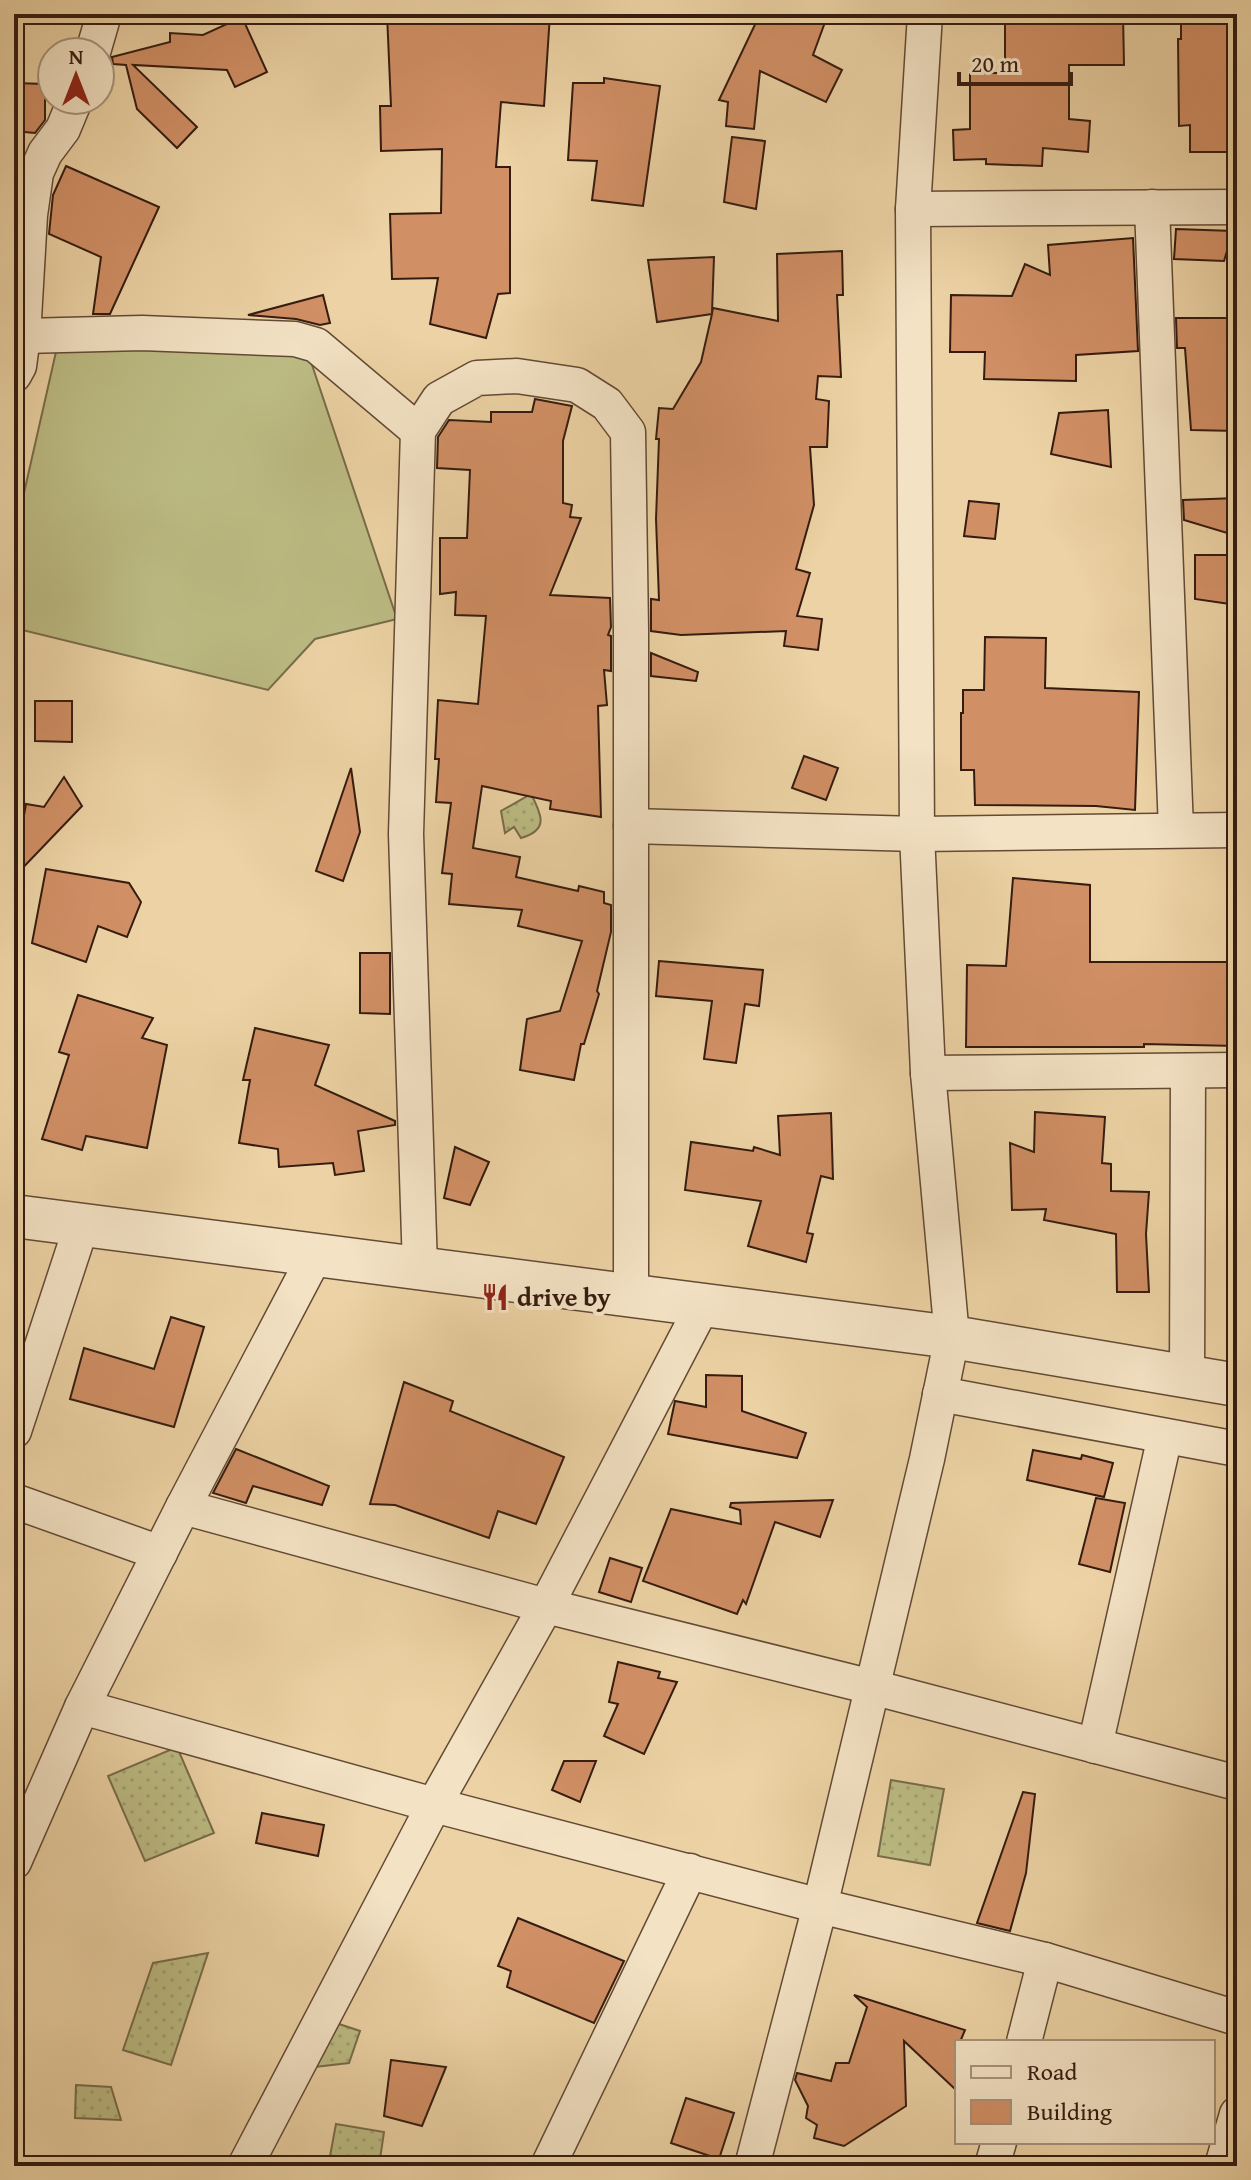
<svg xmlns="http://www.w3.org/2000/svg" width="1251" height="2180" font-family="'Gentium Book Plus',serif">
	<defs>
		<pattern id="grass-dots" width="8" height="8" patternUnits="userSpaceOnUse" patternTransform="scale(2)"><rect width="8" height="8" fill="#bcbb83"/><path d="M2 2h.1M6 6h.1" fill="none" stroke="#a2a070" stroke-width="1.8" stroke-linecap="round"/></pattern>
	</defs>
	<rect width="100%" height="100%" fill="#ecd2a4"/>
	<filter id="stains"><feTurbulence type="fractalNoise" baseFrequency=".0025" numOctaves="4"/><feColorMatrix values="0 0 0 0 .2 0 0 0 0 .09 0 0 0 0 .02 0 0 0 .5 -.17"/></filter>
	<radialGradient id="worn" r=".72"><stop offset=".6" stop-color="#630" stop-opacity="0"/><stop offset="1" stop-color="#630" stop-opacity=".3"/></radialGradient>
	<!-- grass -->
	<g fill="url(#grass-dots)" stroke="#786c4a" stroke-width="2">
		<path d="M531 794C542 815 549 830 521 838L514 827 505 833 501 811Z"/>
		<polygon points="177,1747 214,1833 145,1861 108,1776"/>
		<polygon points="891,1780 944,1789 930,1865 878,1856"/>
		<polygon points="208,1953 171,2065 123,2050 153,1963"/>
		<polygon points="330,2021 360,2031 349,2063 314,2067"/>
		<polygon points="76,2085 111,2087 121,2120 75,2118"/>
		<path d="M336 2124 384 2132 379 2166C360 2166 349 2158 330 2156Z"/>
	</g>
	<!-- garden -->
	<polygon fill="#bcbb83" stroke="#786c4a" stroke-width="2" points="58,343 306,347 397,619 315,639 268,690 14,628 14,537"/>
	<!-- building -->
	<g fill="#d18f65" stroke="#351c10" stroke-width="2">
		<polygon points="387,14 550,14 544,106 501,102 496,167 510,167 510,293 498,294 486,338 430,324 438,278 392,279 390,214 441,213 442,149 381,151 380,106 391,106"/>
		<polygon points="760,14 828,14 813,55 842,70 826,102 760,71 754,129 726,126 728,102 719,100"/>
		<polygon points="1092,14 1123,14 1124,65 1069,65 1069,119 1090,121 1088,152 1043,148 1042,166 986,164 986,159 954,160 953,130 970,129 970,73 1005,73 1005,16 1092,16"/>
		<polygon points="1181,14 1237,14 1237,152 1190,152 1190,125 1179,126 1178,39 1181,39"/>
		<polygon points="242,17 267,72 235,87 227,70 133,65 197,127 177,148 137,109 126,65 113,64 112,57 170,42 170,33 203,35"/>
		<polygon points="604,78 660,86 643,206 592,200 597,161 568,160 573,83 604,83"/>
		<polygon points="14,83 45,84 45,120 35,133 14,131"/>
		<polygon points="732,137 765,141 756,209 724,202"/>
		<polygon points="66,166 159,207 110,314 93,314 101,257 49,234 53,195"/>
		<polygon points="1176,229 1233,231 1224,261 1174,259"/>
		<polygon points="1133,238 1138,351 1076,355 1076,381 984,379 985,352 950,352 951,295 1012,296 1025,264 1050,275 1048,245"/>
		<polygon points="842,251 843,295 837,295 841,377 818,376 816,399 829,401 827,447 810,447 814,505 796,569 810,573 797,616 822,619 818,650 784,646 786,631 681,635 651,631 651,599 659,600 656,519 659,439 656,439 659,408 673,409 701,362 712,314 657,322 648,260 714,257 712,313 713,308 778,321 777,254"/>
		<polygon points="323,295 330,323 320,325 296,319 248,315"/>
		<polygon points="1176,318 1237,318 1237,431 1191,430 1185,348 1177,348"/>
		<polygon points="535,399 572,406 563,441 563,503 572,505 570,517 581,518 550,595 610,598 611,627 608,635 611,636 611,671 604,670 607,705 598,706 601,817 550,809 551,801 482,786 473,848 520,857 516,877 578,891 579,886 604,892 604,903 611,905 611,932 597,991 599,994 584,1044 581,1044 574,1080 520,1070 527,1019 560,1011 582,941 518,926 522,910 449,904 452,874 442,873 451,803 436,802 439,759 435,759 438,700 478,704 486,616 455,615 456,592 440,594 440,538 467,538 470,470 437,468 438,437 449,420 491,422 491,412 532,412"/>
		<polygon points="1108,410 1111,467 1051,454 1059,413"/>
		<polygon points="1237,498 1237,536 1184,520 1183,500"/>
		<polygon points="969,501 999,504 995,539 964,536"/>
		<polygon points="1195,555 1237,555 1237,605 1195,599"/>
		<polygon points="985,637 1046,638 1045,688 1139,692 1135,810 1096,806 975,805 974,770 961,770 961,713 963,713 963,690 984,690"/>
		<polygon points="651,653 698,672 696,681 651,676"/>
		<polygon points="35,701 72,701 72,742 35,741"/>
		<polygon points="804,756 838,768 826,800 792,788"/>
		<polygon points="351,768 360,832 343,881 316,871"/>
		<polygon points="64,777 82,806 14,877 14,850 19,843 26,804 44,807"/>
		<polygon points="46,869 129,883 141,902 127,937 98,926 86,962 32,943"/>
		<polygon points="1013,878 1090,885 1090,962 1237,962 1237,1046 1144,1044 1144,1047 966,1047 967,965 1006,966"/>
		<polygon points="360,953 390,953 390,1014 360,1013"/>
		<polygon points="659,961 763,970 759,1006 745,1004 736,1063 704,1059 712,1001 656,996"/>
		<polygon points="78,995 153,1018 142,1038 167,1045 147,1148 86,1136 82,1150 42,1139 69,1055 59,1052"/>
		<polygon points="255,1028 329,1045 315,1085 395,1121 395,1125 358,1131 364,1171 335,1175 333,1163 279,1167 278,1149 239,1143 250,1080 243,1080"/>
		<polygon points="1035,1112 1105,1117 1102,1163 1111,1164 1111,1191 1149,1192 1146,1234 1149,1292 1117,1292 1116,1234 1044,1220 1046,1209 1012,1210 1010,1143 1034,1152"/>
		<polygon points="831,1113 833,1179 821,1176 807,1233 813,1234 806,1262 748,1246 761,1201 685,1190 691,1142 753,1151 754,1147 780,1155 778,1116"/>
		<polygon points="455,1147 489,1162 470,1205 444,1198"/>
		<polygon points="171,1317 204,1327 174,1427 70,1399 84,1348 154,1369"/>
		<polygon points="706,1375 742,1376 742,1411 806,1433 797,1458 668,1434 675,1401 706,1407"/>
		<polygon points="404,1382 453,1401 450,1411 564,1457 536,1524 498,1511 489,1538 395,1505 370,1504"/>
		<polygon points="236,1449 329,1486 322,1505 253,1486 246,1503 213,1493"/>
		<polygon points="1033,1450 1081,1459 1082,1455 1113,1463 1104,1497 1027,1480"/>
		<polygon points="1096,1498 1125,1503 1110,1572 1079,1564"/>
		<polygon points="833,1500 820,1537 775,1522 746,1604 743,1600 737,1614 643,1581 671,1509 741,1524 740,1510 730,1507 731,1503"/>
		<polygon points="610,1558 642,1568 631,1602 599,1592"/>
		<polygon points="618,1662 660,1672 658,1678 677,1682 644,1754 604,1736 618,1704 609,1702"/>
		<polygon points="564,1761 596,1761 580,1802 552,1790"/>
		<polygon points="1023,1792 1035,1794 1026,1873 1010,1931 977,1923"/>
		<polygon points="262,1813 324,1825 318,1856 256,1843"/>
		<polygon points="518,1918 624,1961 594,2023 507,1987 511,1971 498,1966"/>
		<polygon points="854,1995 965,2030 960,2042 957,2042 957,2091 904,2041 906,2106 844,2146 814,2138 817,2125 806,2118 808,2106 795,2080 797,2073 831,2081 836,2063 849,2063 867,2007"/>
		<polygon points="391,2060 446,2067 422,2126 384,2116"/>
		<polygon points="686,2098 734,2113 719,2159 671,2143"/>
	</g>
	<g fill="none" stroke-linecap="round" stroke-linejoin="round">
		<!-- minor casing -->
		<g stroke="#634a35" stroke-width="37">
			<g id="minor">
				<polyline points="93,52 104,14"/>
				<polyline points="1152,207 1176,830"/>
				<polyline points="913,209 1237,207"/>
				<polyline points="23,336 142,333 295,339 316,345 418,431"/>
				<polyline points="14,375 19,366 23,336 30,215 36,173 45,153 63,129 75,100"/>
				<polyline points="631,826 917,834 1237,830"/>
				<polyline points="928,1073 1237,1070"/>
				<polyline points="420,1268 406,834 418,431 439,399 477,378 517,376 577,385 607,404 628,432 631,630 631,1295"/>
				<polyline points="1187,1378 1188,1071"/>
				<polyline points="940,1394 1237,1449"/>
				<polyline points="14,1431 82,1224"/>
				<polyline points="14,1501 160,1553"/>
				<polyline points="183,1507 546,1606 872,1687 1237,1783"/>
				<polyline points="82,1707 434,1805 820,1906 1045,1960 1237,2018"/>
				<polyline points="1095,1746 1165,1436"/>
				<polyline points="14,1862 82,1707 183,1507 316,1254"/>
				<polyline points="1024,2042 1045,1960"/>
				<polyline points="245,2166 434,1805 546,1606 703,1305"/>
				<polyline points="548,2166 690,1871"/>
				<polyline points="752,2166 820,1906 927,1459 952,1337 928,1073 917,834 913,209 925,14"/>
				<polyline points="992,2166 999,2142"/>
				<polyline points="1222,2166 1237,2114"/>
			</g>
		</g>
		<!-- tertiary casing -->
		<g stroke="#634a35" stroke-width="45">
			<polyline id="tertiary" points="14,1216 952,1337 1237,1385"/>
		</g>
		<!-- minor -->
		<use href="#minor" stroke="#f3e2c4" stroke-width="34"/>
		<!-- tertiary -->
		<use href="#tertiary" stroke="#f3e2c4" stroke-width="42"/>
	</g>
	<!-- icons -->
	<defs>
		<g id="restaurant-bare" transform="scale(2.16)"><path d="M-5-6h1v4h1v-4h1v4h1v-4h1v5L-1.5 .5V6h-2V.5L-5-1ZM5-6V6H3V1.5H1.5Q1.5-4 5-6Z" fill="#8f2418" stroke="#f3e2c4" stroke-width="2.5" paint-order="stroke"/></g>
	</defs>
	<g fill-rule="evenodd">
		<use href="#restaurant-bare" x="495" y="1297"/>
	</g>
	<g text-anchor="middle" stroke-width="8" stroke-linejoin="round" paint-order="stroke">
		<!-- poi labels -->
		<g font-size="26" font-weight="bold" fill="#351c10" stroke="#f3e2c4" text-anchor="start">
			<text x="517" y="1306">drive by</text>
		</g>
	</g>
	<!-- margin -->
	<rect width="1251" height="2180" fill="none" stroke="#ecd2a4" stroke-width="48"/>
	<rect x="16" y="16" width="1219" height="2148" fill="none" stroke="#351c10" stroke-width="4"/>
	<rect x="24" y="24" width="1203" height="2132" fill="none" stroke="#351c10" stroke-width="2"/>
	<!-- legend -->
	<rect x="955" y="2040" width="260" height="104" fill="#f3e2c4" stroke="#a7937c" stroke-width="2"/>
	<rect x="971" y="2066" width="40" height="12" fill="#f3e2c4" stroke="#a7937c" stroke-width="2"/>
	<text x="1027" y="2080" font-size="24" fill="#351c10">Road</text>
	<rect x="971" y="2100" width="40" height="24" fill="#d18f65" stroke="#a7937c" stroke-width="2"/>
	<text x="1027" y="2120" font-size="24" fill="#351c10">Building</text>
	<!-- north arrow -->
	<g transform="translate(76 76)"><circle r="38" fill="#f3e2c4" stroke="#a7937c" stroke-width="2"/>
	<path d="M0-6L14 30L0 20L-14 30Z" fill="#8f2418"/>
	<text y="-12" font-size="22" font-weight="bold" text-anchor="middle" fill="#351c10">N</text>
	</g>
	<!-- scale -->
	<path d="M959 72v12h112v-12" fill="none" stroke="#351c10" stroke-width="4"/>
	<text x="971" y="72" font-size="24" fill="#351c10" stroke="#f3e2c4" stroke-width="6" paint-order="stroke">20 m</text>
	<rect width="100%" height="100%" filter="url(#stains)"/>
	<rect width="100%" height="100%" fill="url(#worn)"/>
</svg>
